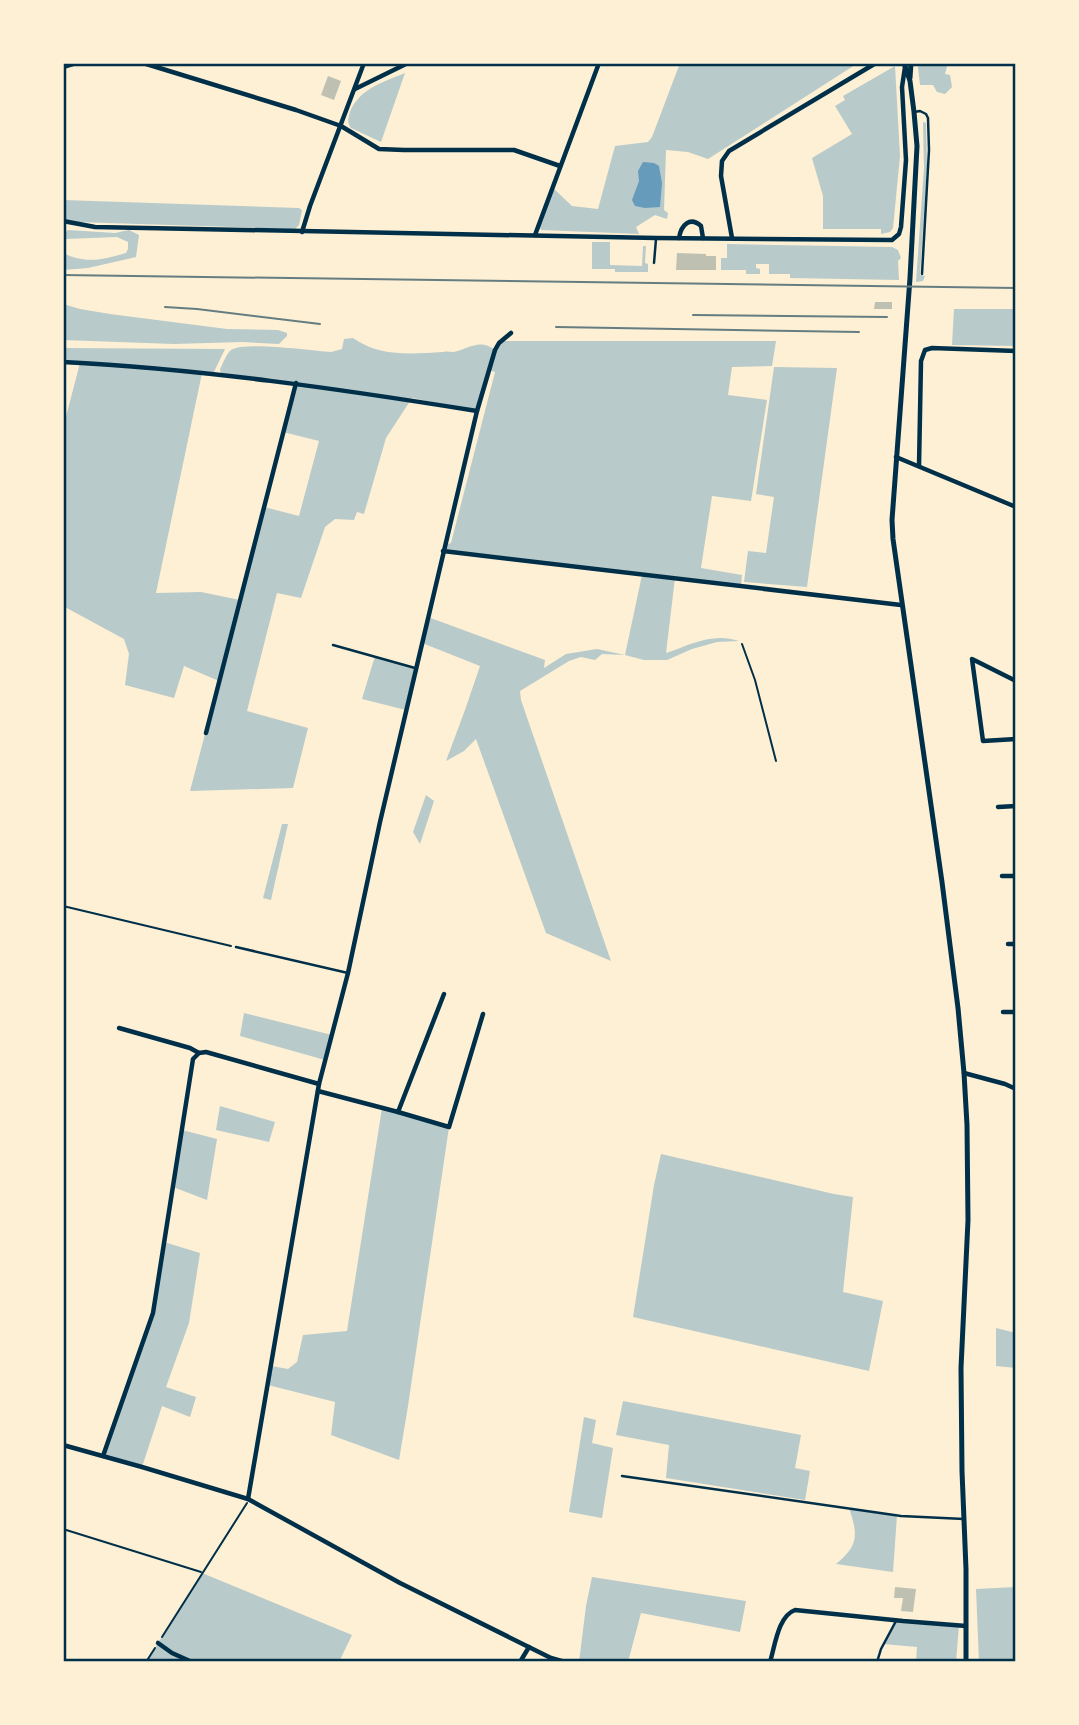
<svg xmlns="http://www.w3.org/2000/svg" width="1079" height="1725" font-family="'Varela Round',sans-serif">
	<rect width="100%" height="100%" fill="#fdf0d5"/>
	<!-- green -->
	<g fill="#b9caca">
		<polygon points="680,63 858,63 708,159 688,152 666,150 664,210 668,213 667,219 655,215 636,227 639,234 541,230 539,224 552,187 572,206 598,209 615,146 648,142 652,137"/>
		<polygon points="919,63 948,63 945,74 950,75 952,87 945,94 937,92 933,85 920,85 918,68"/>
		<polygon points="895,66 900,156 893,228 890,232 881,234 881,229 823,229 823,196 812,158 852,134 835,106 845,100 843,96"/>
		<path d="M405 73 381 142 351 128C347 122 348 119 350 112 359 89 383 82 405 73Z"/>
		<polygon points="923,122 926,123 927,166 920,275 925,276 923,281 916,282 924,168"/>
		<polygon points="63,200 299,208 302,210 299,225 295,229 77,222 63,219"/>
		<path d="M68 230 115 233 129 230 139 235 136 257 88 268 63 270V253C86 264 102 260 126 253L128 249V242L117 237 66 239 63 237V234Z"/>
		<polygon points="592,242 610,242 610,265 642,266 643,246 646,246 645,263 648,264 648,272 615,272 615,269 592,269"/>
		<polygon points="727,244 892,247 898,250 901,258 898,261 899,280 790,278 790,274 769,274 769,264 756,264 756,268 760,269 760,274 746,274 746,270 721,270 721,258 727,258"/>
		<polygon points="63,304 80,309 110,314 227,329 278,330 287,333 287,336 279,344 242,342 174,344 63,340"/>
		<polygon points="954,309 1016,309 1016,346 952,345"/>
		<path d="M353 338C380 357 411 354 443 352 446 351 450 352 454 352 468 349 480 338 495 350L504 341H776L772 366 732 367 728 395 767 400 751 501 712 496 701 568 742 575 741 586 675 578 666 653C690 645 712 632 739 641L717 642 692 649 667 660H644L625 655 602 654 595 660 581 657 569 661 520 691 521 700 611 961 546 933 476 739 464 751 446 761 465 710 480 666 422 643 428 617 545 660 544 668 566 654 597 649 625 655 642 575 443 551 445 545 451 543 495 372 489 370 477 411 412 398 386 438 364 514 357 512 354 520 335 519 325 527 301 598 277 593 247 711 308 728 293 788 190 791 219 681 184 666 174 698 125 685 129 654 124 639 63 606V428L80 363 63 362V348L225 349 213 374 202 373 156 593 201 592 240 600 264 507 299 516 319 441 283 432 296 383 221 375 220 369C223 364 226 354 231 350 246 341 312 351 331 352L342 349 344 339Z"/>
		<polygon points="774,367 837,368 807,587 744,582 748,551 766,553 774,497 756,494"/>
		<polygon points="375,656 415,668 406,710 362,699"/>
		<polygon points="426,795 434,801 420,844 413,832"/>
		<polygon points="282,824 288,824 271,900 263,898"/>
		<polygon points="244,1013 332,1035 325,1060 240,1036"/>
		<polygon points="220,1106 275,1122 269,1142 216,1130"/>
		<polygon points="382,1108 449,1127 408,1406 399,1460 331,1435 335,1402 268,1385 271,1366 288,1369 297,1362 303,1335 347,1331"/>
		<polygon points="182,1130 217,1139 207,1200 173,1187"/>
		<polygon points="661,1154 834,1194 853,1197 843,1292 883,1301 869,1371 633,1317 654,1185"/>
		<polygon points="164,1242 200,1253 189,1323 166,1387 196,1397 190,1417 162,1406 142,1467 103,1456 153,1313"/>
		<polygon points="996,1328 1016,1333 1016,1368 996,1366"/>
		<polygon points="623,1401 801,1435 795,1468 810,1471 805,1500 666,1478 669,1445 616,1435"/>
		<polygon points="584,1417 596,1420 592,1443 613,1448 602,1518 569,1512"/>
		<path d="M849 1508 897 1515 893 1572 836 1564C859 1545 858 1535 849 1508Z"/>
		<polygon points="202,1573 352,1635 339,1662 146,1662"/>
		<polygon points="592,1577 746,1601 740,1632 641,1613 628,1662 579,1662 586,1606"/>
		<polygon points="1016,1587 1016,1662 979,1662 976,1589"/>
		<polygon points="896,1621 959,1625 956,1662 916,1662 917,1647 883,1644"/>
	</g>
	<!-- water -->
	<polygon fill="#669bbc" points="643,162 654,163 659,166 662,183 660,207 645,208 635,206 632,200 639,181 638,171"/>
	<!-- building -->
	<g fill="#bec0b2">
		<polygon points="328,76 341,81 334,100 321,95"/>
		<polygon points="677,253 706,254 706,256 716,256 716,270 676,270"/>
		<polygon points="875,302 892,302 892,309 874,309"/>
		<polygon points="895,1587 916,1589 913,1612 901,1611 903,1598 894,1598"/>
	</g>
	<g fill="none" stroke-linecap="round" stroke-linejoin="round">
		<!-- path -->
		<g stroke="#003049" stroke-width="2">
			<polyline points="742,644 755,680 776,761"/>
			<polyline points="63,906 231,946"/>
			<polyline points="63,1529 201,1572"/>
			<polyline points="162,1637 247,1503"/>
			<polyline points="146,1662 155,1648"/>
		</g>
		<!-- service -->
		<g stroke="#003049" stroke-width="2.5">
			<polyline points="914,112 920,111 926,114 928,118 929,150 922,274"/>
			<polyline points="654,263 656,239"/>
			<polyline points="333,645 415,668"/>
			<polyline points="236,947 348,973"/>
			<polyline points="622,1476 901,1516 964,1519"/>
			<polyline points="877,1662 881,1649 896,1621"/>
		</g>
		<!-- minor -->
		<g stroke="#003049" stroke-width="4.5">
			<polyline points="143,63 296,110 341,126 379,149 404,150 514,150 560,166"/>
			<polyline points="63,67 76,63"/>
			<polyline points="355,89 408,63"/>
			<polyline points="63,221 95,227 656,238 892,240 899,234 901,227 906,160 902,87 905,67"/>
			<polyline points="302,232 310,206 364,63"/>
			<polyline points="535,235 599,63"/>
			<path d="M679 238C681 225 690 216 701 226L703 238"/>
			<polyline points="732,238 721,176 722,161 729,151 876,63"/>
			<path d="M63 362C202 369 339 389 477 411"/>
			<polyline points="896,457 1016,507"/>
			<polyline points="919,466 921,361 925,350 932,348 1016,351"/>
			<polyline points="443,551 901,605"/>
			<polyline points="1016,681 972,659 983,741 1016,739"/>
			<polyline points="206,733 296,383"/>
			<polyline points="998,807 1016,806"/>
			<polyline points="1002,876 1016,876"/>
			<polyline points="1008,944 1016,944"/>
			<polyline points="1003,1012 1016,1012"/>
			<polyline points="119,1028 190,1048 199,1053"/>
			<polyline points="964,1073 1005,1084 1016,1089"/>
			<polyline points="318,1091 398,1112 444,994"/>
			<polyline points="398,1112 449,1127 483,1014"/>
			<polyline points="63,1445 142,1467 248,1499 400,1583 551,1658 565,1662"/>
			<polyline points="103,1456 153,1313 193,1059 199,1053 206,1052 319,1084"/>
			<polyline points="248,1499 319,1084 348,973 380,822 477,411 495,350 499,343 511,333"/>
			<polyline points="158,1643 172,1653 192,1662"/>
			<polyline points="520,1662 529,1647"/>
			<path d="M770 1662C775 1646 778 1616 795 1610L903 1621 966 1626"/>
		</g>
		<!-- tertiary -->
		<g stroke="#003049" stroke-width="5">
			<polyline points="904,63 910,81 914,112 917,146 910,278 892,520 893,539 942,882 958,1008 964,1073 967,1125 968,1220 961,1368 962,1471 966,1569 966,1662"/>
			<polyline points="910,78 911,63"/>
		</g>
		<!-- rail -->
		<g stroke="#657d81" stroke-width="2">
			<polyline points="63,275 1016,288"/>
			<polyline points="165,307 197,309 320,324"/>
			<polyline points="693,315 887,317"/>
			<polyline points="556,327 859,332"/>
		</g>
	</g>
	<!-- border -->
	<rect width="1079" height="1725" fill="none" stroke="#fdf0d5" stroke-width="130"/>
	<rect x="65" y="65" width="949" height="1595" fill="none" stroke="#003049" stroke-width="2.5"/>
</svg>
